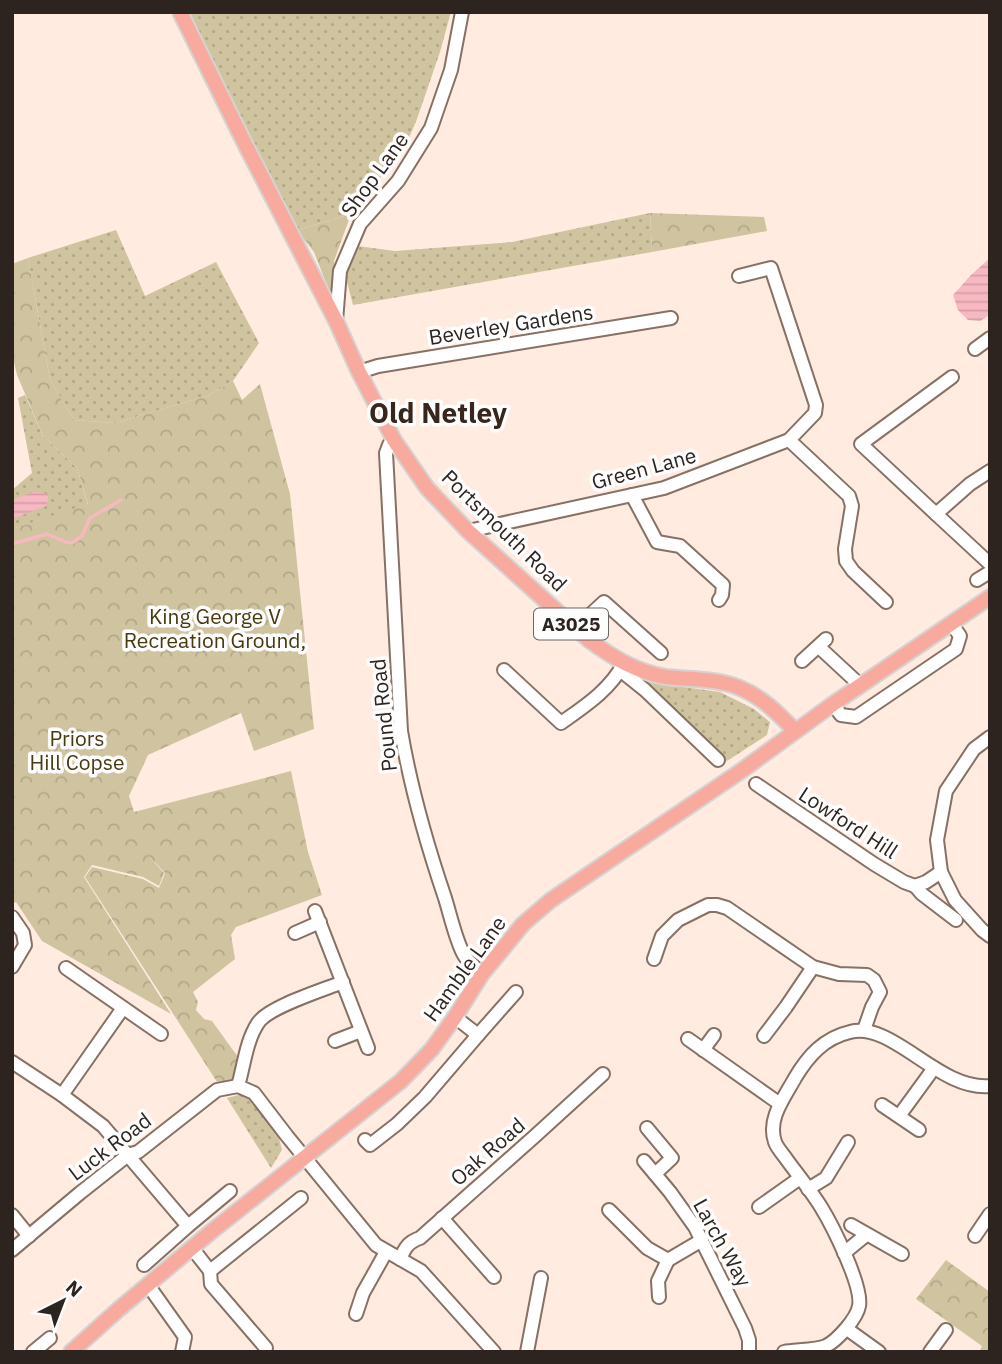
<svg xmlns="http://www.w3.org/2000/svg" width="1002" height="1364" font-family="'IBM Plex Sans',sans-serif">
	<defs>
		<pattern id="grass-dots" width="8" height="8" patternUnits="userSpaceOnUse" patternTransform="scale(1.75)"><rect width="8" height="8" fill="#cfc49f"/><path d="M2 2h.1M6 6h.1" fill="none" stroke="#b2a888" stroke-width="1.8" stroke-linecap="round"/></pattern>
		<pattern id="forest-crowns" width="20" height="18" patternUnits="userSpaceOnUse" patternTransform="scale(1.75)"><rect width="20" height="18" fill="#cfc49f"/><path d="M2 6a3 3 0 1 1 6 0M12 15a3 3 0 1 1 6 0" fill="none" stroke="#b2a888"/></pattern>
		<pattern id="water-rules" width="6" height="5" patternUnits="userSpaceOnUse" patternTransform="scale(1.75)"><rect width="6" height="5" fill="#f7b8c2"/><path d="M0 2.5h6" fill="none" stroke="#d49ea6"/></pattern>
	</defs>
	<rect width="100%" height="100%" fill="#ffebe0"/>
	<!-- grass -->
	<g fill="url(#grass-dots)">
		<polygon points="189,12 451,12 440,52 417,119 405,147 351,214 297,230"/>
		<polygon points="650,213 652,252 353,305 346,278 357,246 395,251 512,242"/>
		<polygon points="116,230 145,296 216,262 259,343 233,381 207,396 115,423 74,420 50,380 28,258"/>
		<polygon points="25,395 43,436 77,468 88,505 12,529 12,490 32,473 18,398"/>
		<polygon points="639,678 668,685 720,692 754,709 770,722 767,735 727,761 661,696 637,680"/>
		<polygon points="243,1094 253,1100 279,1138 282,1150 271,1168 227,1098"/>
	</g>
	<!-- forest -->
	<g fill="url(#forest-crowns)">
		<polygon points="650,213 764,217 767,231 652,252"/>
		<polygon points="351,214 334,261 335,291 330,293 314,252 297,230"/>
		<polygon points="28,258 50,380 74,420 115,423 207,396 233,381 242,400 260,384 290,494 314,729 254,751 241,713 148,755 129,796 134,812 291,771 308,852 322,895 236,927 231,935 235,959 193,992 198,1002 196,1010 204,1019 212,1021 243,1064 238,1082 219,1085 85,877 92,867 143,879 159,888 165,873 146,853 164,873 159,886 143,877 92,865 84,877 171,1014 42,941 16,902 12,904 12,529 88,504 77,468 43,436 17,375 12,353 12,264"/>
		<polygon points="946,1260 990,1292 990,1352 979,1352 982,1346 916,1299"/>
	</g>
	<!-- water -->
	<g fill="url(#water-rules)">
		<polygon points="990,258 990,315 980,321 968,320 958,310 953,295 971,275"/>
		<polygon points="33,492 40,492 48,494 48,499 46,506 12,519 12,500"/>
	</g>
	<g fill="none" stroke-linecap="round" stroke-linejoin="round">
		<!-- stream -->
		<polyline stroke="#f7b8c2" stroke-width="3.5" points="12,544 47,534 66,542 72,543 82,536 90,518 121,500"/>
		<!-- minor casing -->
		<g stroke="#877165" stroke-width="16">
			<g id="minor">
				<polyline points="336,321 340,271 360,224 398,181 431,128 451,70 462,12"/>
				<polyline points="975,349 990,338"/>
				<polyline points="359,372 378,366 671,318"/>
				<path d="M394 440 389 445 386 453 401 731C411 790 426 842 445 898 450 914 456 941 464 955 468 962 476 968 482 974"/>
				<polyline points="789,440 849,496 852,506 845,549 846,561 853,571 886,602"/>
				<polyline points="990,471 970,484 936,514 990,564"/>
				<polyline points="632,495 657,542 680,546 723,585 722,595 719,600"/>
				<polyline points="936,514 861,444 952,377"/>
				<polyline points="468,531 664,488 789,440 815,413 816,405 771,268 739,276"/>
				<polyline points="977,580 990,572"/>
				<polyline points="576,628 604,602 661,653"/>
				<polyline points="819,647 860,685"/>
				<polyline points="802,661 826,639"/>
				<path d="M504 670 561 723C585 706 610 690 624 663"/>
				<polyline points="620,670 645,690 718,760"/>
				<polyline points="833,704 841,715 856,717 956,649 960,636 951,623"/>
				<polyline points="990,737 974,749 946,791 937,840 941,872 955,900 982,930 990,936"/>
				<polyline points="756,784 874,864 904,882 915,886 926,882 941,872"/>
				<polyline points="915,886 922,894 956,920"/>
				<polyline points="315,911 368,1048"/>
				<polyline points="12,917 23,933 25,945 12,967"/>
				<polyline points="295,933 320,922"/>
				<polyline points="654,959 662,936 678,920 708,905 717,905 727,908 813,967 839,974 867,975 874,980 880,992 872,1007 864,1030"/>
				<polyline points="66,968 161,1034"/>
				<path d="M343 982C323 990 268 1007 258 1023 246 1041 244 1066 238 1086L254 1093 287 1136 376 1245 421 1271 494 1352"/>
				<polyline points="455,1017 478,1035"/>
				<polyline points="764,1036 786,1007 813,967"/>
				<polyline points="688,1039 780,1104"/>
				<polyline points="335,1041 361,1031"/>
				<polyline points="703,1050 714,1035"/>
				<polyline points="12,1062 62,1095 103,1126 188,1226"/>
				<polyline points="62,1095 123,1008"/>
				<polyline points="882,1105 919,1130"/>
				<polyline points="899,1116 934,1068"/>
				<polyline points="647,1128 672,1158 655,1174"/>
				<polyline points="365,1140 370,1145 397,1124 425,1097 478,1035 516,992"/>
				<polyline points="644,1161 670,1192 695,1227 745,1328 749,1340 749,1352"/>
				<polyline points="808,1189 826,1178 848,1142"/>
				<polyline points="759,1207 800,1178"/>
				<polyline points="609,1210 647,1248 668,1260 702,1240"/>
				<polyline points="12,1215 29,1236"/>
				<polyline points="442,1218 494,1277"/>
				<polyline points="851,1225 902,1254"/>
				<polyline points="975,1236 990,1214"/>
				<polyline points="192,1248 210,1271"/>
				<polyline points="12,1250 80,1193 128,1155 138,1152 217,1090 238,1086"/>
				<polyline points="844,1253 866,1235"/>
				<path d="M400 1259C405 1248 408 1242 420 1238L535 1136 603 1074"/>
				<polyline points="144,1265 188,1226 230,1191"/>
				<polyline points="148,1285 185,1337 182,1352"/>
				<polyline points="659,1297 658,1281 668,1260"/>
				<polyline points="356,1314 363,1293 386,1252"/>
				<polyline points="847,1329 879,1352"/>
				<polyline points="266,1348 211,1284 210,1271 301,1198"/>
				<polyline points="33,1352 50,1338"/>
				<polyline points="527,1352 541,1278"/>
				<path d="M784 1352C795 1350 817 1350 826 1346 838 1340 857 1318 859 1306 863 1286 832 1225 821 1207 811 1191 798 1175 787 1160 783 1154 777 1148 775 1142 767 1119 784 1098 795 1078 808 1056 824 1038 850 1032 893 1021 939 1091 990 1086"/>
				<polyline points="930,1352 946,1330"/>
			</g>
		</g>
		<!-- major casing -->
		<g stroke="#d5d3d2" stroke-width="18">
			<g id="major">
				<path d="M180 12 244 142 336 321 359 372 394 440 427 488 468 531 589 640C612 657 636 672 666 677 691 680 716 678 740 688 762 697 779 714 795 731"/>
				<polyline points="71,1352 119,1309 212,1231 401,1081 432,1049 455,1017 482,974 501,951 523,924 551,900 741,771 833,704 990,597"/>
			</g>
		</g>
		<!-- minor -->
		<use href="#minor" stroke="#fff" stroke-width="12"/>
		<!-- major -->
		<use href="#major" stroke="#f8aa9f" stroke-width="14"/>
	</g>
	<g text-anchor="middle" stroke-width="7" stroke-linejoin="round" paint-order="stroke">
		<!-- shield labels -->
		<rect fill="#fdfdfd" stroke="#6b6562" stroke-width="2" x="534" y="608.5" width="74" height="31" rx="5"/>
		<g font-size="19" font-weight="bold" fill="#2d241f">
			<text x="571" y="631">A3025</text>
		</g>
		<!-- street labels -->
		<g font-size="21" fill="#2d241f" stroke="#fdfdfd">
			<text transform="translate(375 175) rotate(-54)" y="7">Shop Lane</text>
			<text transform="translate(511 325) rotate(-9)" y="7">Beverley Gardens</text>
			<text transform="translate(644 469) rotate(-15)" y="7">Green Lane</text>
			<text transform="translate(504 531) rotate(44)" y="7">Portsmouth Road</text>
			<text transform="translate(384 715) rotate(-96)" y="7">Pound Road</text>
			<text transform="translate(848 823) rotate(33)" y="7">Lowford Hill</text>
			<text transform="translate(465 969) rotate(-54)" y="7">Hamble Lane</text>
			<text transform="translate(110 1147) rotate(-37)" y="7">Luck Road</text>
			<text transform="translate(488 1152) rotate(-41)" y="7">Oak Road</text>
			<text transform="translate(722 1243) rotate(61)" y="7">Larch Way</text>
		</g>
		<!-- park labels -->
		<g font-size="21" fill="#463a0e" stroke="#fdfdfd">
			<text x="215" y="624">King George V<tspan x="215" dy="24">Recreation Ground,</tspan></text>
			<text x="77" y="746">Priors<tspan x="77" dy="24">Hill Copse</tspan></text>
		</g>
		<!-- district labels -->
		<g font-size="28" font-weight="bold" fill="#38261c" stroke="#fdfdfd">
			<text x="438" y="423">Old Netley</text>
		</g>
	</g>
	<!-- border -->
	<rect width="1002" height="1364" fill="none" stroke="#2d241f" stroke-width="28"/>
	<!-- north arrow -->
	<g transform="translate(63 1301) rotate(42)" stroke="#fdfdfd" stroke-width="5" paint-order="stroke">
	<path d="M0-5L12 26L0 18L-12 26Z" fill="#2d241f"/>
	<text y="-10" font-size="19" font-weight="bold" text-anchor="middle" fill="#2d241f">N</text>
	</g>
</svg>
